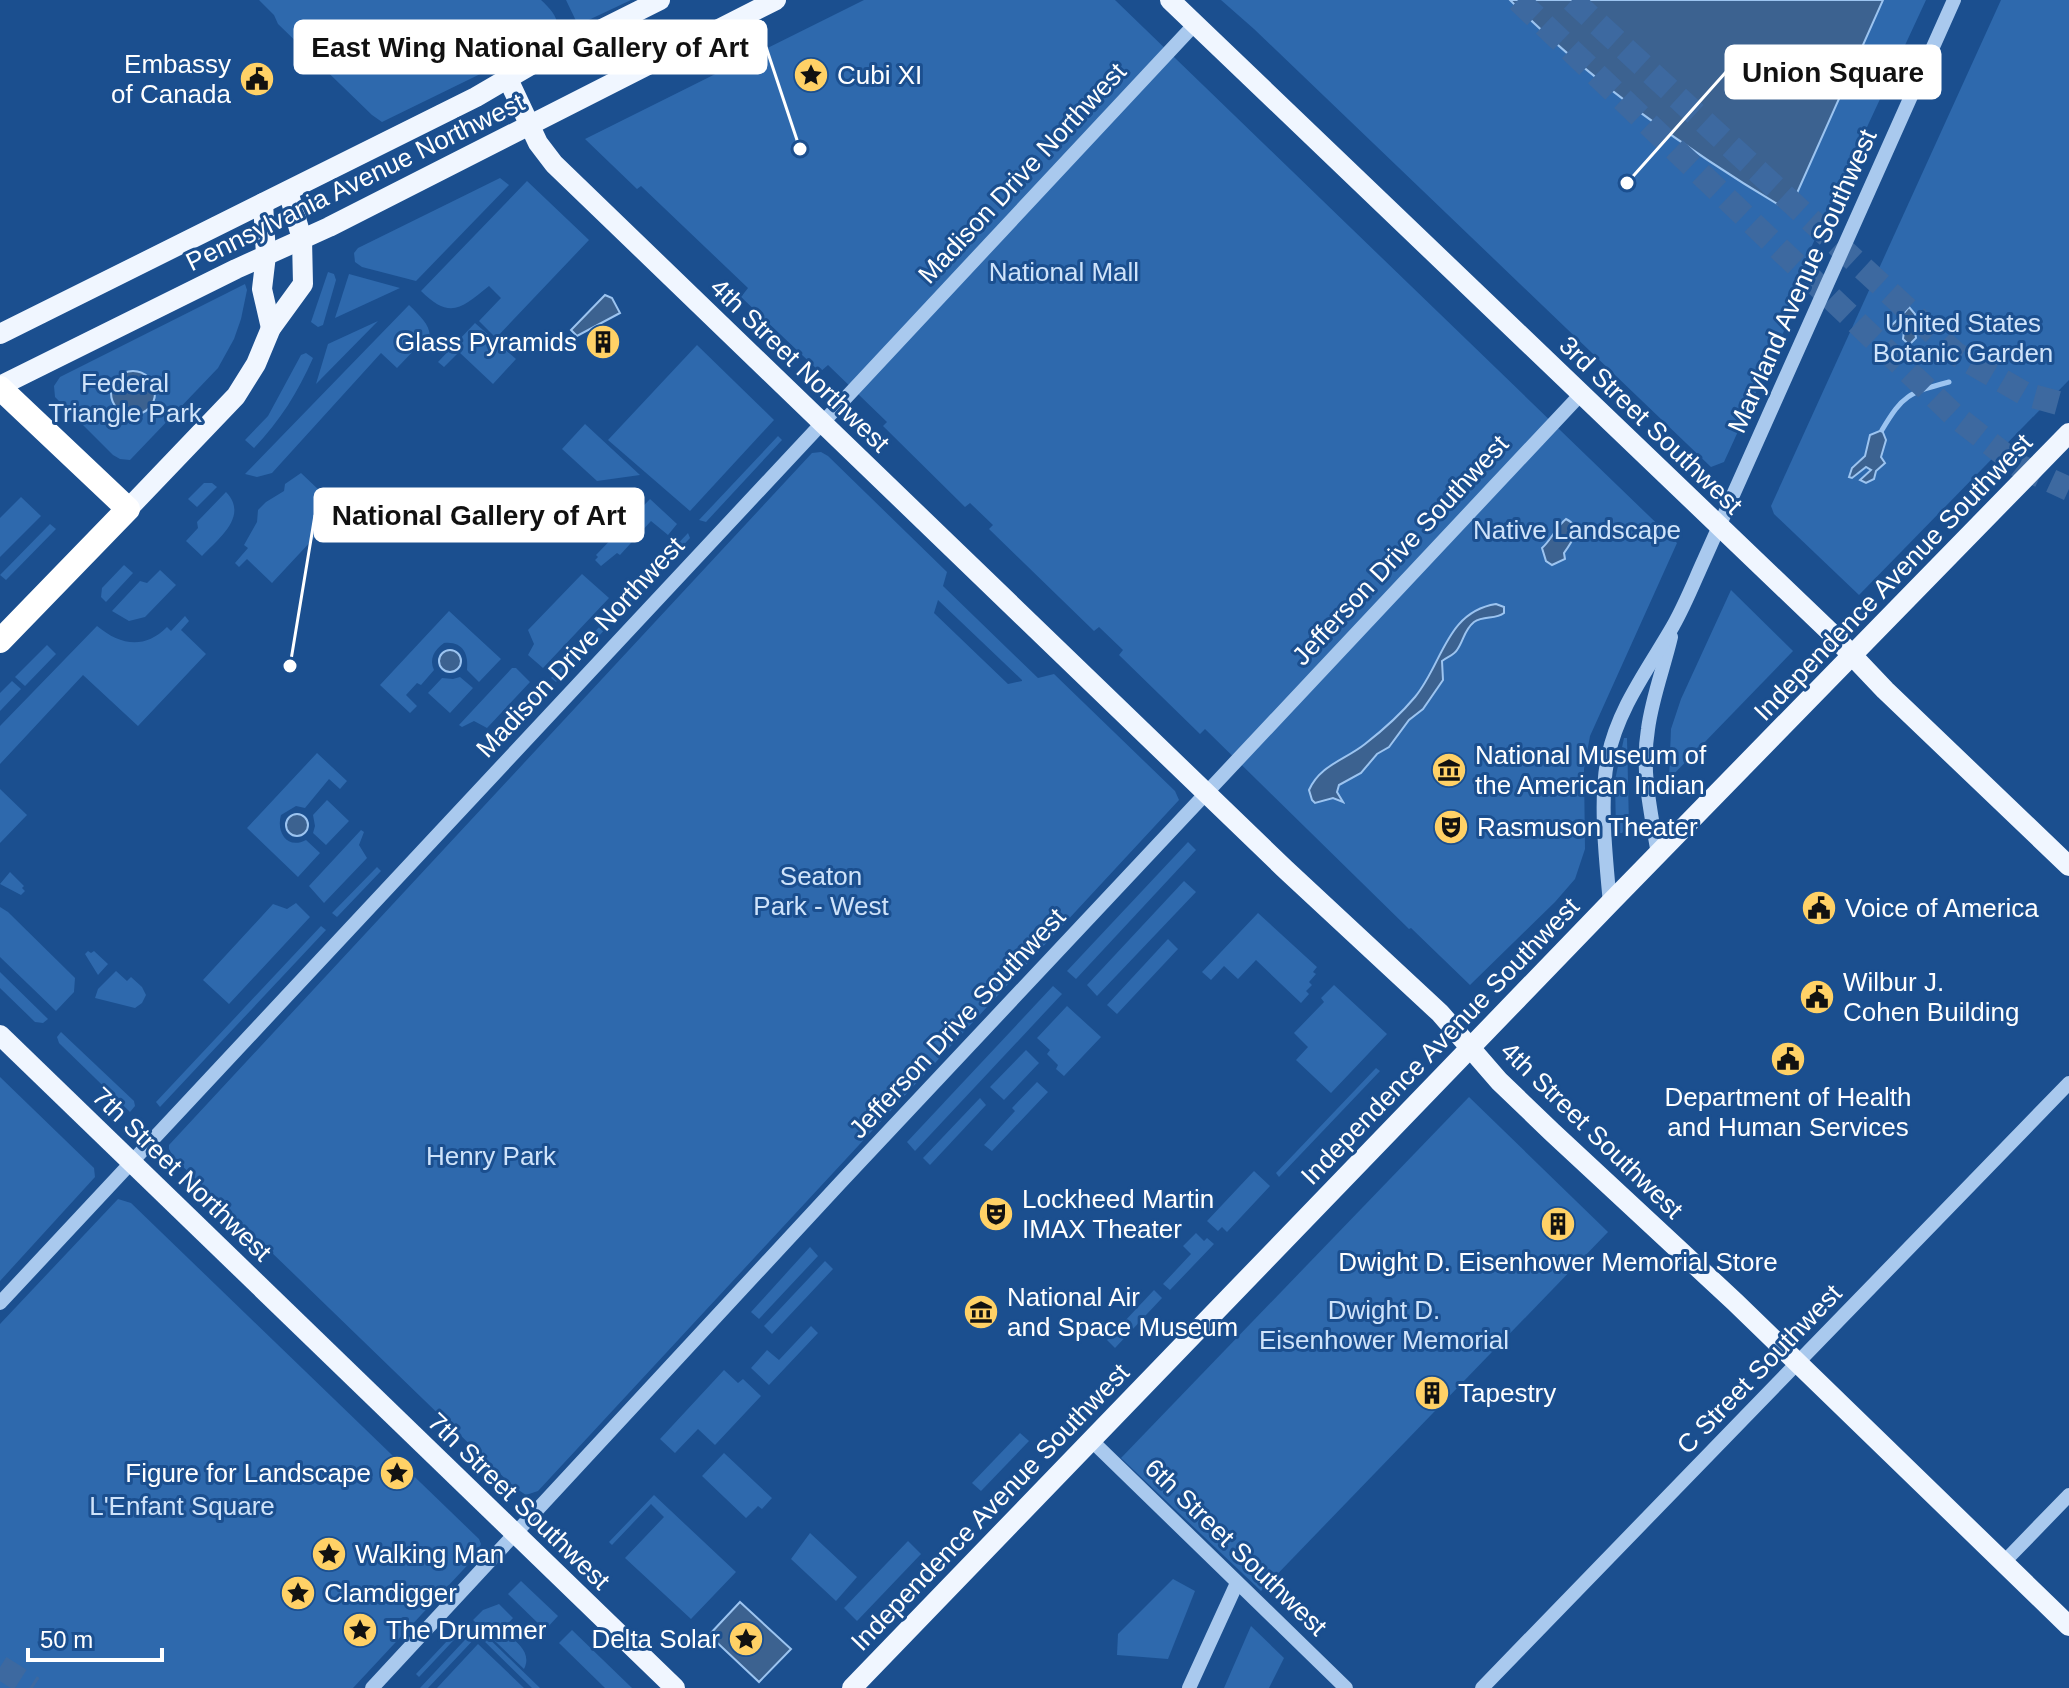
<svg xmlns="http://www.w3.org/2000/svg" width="2069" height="1688" font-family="Arial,sans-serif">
	<rect width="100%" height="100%" fill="#1b4f8f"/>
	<!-- green -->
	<g fill="#2e69ad" fill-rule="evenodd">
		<path d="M259 0H541C555 13 564 24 550 40L382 122 372 115 278 24 274 15Z"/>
		<polygon points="566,0 631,0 578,25"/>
		<polygon points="864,0 1115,0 1677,543 1590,736 1584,769 1585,849 1575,879 1555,902 1470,985 1411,928 1409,929 1205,729 1200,734 1119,655 1123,650 1099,627 1094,631 989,529 993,525 970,503 965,507 883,426 887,422 828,365 820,372 741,297 748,288 641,186 637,189 585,139"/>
		<polygon points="1221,0 1926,0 1809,252 1800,296 1724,462 1711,467 1254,29"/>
		<polygon points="2001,0 2069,0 2069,380 1859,595 1774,514 1771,506"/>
		<polygon points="500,178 509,185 416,281 362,267 355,262 354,253 358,248"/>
		<path d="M527 181 589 240 496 338 479 321 501 298 489 286C462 308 450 320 421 291Z"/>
		<polygon points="328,272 334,274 336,280 323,325 318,327 311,322"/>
		<polygon points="349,274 400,288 335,318"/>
		<polygon points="245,284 247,290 241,319 234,339 218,368 130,460 120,459 113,455 55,397 54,386 60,377"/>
		<path d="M409 305C422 318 438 331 425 350L419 345 397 368 381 353 272 473 257 477 245 474Z"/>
		<polygon points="378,321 316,384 328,344"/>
		<polygon points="475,323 516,359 493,384 459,352 444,367 438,362"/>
		<polygon points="697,345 774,420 690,511 608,440"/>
		<path d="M306 353 313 358C298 392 280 421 254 448L245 440 268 416 301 355Z"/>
		<polygon points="585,424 640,475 597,481 562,449"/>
		<polygon points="778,436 782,440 706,522 699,520"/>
		<path d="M821 452 828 456 947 572 943 586 1038 678 1054 674 1175 791 1179 800 538 1491 526 1495 514 1487 174 1158 169 1149V1145L812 453ZM938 600 1022 680V681L1008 684 934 613Z"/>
		<polygon points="301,473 340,510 272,583 247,559 239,567 235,563 248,548 244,545 257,522 258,510 266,502 284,491 285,484"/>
		<polygon points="204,483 212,483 217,487 197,507 188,499"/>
		<path d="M226 492C249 516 219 538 202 556L186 541 198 528 197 522Z"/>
		<polygon points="21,497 41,516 0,557 0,518"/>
		<polygon points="650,499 677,524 668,535 651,521 620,555 617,553 601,566 595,560 598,557 596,555"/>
		<polygon points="50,524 56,529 6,580 0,575"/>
		<polygon points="688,533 690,538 556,682 551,678"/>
		<polygon points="124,565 133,573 106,602 101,597 102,588"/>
		<polygon points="160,570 176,585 145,617 129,621 112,611 140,581 147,583"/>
		<polygon points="582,574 609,598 543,668 528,655 534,644 528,630"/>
		<polygon points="1731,590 1793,651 1669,779 1671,729 1681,699"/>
		<path d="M449 611 501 659 479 682 467 670C469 653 462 641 444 643 434 650 429 659 434 670L421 685 417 683 406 695 417 706 410 713 380 685Z"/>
		<path d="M185 616 189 621 181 630 206 654 138 726 83 675 0 764V726L97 626C120 645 144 650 167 627L171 631Z"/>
		<polygon points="47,645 56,654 25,686 15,677"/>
		<polygon points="512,668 516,668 530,682 487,728 474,721 462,727 459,725"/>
		<polygon points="460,677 473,688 450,713 428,693 442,678 453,679"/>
		<polygon points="12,681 21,689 0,711 0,693"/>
		<polygon points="540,690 545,695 501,742 496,737"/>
		<polygon points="1624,738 1627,738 1629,826 1622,833 1616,833 1615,780"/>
		<path d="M317 753 347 781 340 789 329 779 305 808 296 806 281 815C276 832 287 850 306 840L320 853 298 877 247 828Z"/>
		<polygon points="0,789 27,815 0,843"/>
		<polygon points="327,800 349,821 326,845 313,833 315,826 313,815"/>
		<polygon points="361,830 364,832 359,845 367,858 324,903 309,886"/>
		<polygon points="1188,842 1196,850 1076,979 1067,971"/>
		<polygon points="377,867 381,871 337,917 332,913"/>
		<polygon points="10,872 24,886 22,888 25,891 21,895 0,884"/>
		<polygon points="1184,881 1196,892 1097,996 1087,985"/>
		<polygon points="296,903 310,917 229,1004 203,980 273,904 287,909"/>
		<polygon points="0,907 8,912 75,978 74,992 56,1011 0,957"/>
		<polygon points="1258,913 1317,967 1313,972 1316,974 1309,982 1312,985 1306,991 1309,994 1301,1003 1256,960 1238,979 1224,966 1211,980 1202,972"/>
		<polygon points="321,926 326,930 160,1107 156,1102"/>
		<polygon points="1168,939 1178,949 1117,1014 1107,1005"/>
		<polygon points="88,951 91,953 94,951 108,964 98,975 85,954"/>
		<polygon points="116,971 127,981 131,977 142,987 146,995 142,1003 135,1008 95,998 98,989"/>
		<polygon points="0,972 48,1019 43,1023 35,1022 0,988"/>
		<polygon points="1334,985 1387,1034 1331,1093 1296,1060 1308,1047 1294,1033 1324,1002 1321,998"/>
		<polygon points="1053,986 1062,994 915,1151 907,1142"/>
		<polygon points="1067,1006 1101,1037 1064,1076 1056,1069 1058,1065 1047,1054 1050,1050 1037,1038"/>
		<polygon points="61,1032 134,1101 135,1106 130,1112 59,1043 57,1037"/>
		<polygon points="1026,1050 1039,1063 1004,1100 990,1087"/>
		<polygon points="1376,1068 1380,1071 1279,1177 1276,1173"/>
		<polygon points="0,1077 94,1168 95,1177 0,1281"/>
		<polygon points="1037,1082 1048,1092 992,1151 984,1145 1015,1111 1012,1108"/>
		<polygon points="1469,1097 1608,1232 1261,1591 1121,1458"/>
		<polygon points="980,1098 986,1105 930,1165 923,1158"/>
		<polygon points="1254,1171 1270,1186 1227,1232 1222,1227 1218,1231 1207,1221"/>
		<polygon points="118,1199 131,1203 479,1539 481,1544 476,1556 353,1688 0,1688 0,1324"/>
		<polygon points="1196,1233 1204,1241 1207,1238 1214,1244 1170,1290 1163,1284 1191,1254 1183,1246"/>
		<polygon points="810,1247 818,1256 759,1319 751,1312"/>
		<polygon points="825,1261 833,1269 772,1334 764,1326"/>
		<polygon points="1154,1290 1162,1298 1115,1348 1107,1340"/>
		<polygon points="811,1326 818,1333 769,1385 751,1368 767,1350 779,1360"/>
		<polygon points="724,1370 738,1383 743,1379 761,1396 715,1445 698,1429 675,1453 660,1439"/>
		<polygon points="1020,1433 1029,1441 981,1491 972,1483"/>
		<polygon points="724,1453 772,1498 762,1509 758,1506 746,1518 702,1476"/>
		<polygon points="654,1495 736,1572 691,1619 625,1558 664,1517 651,1504 612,1545 609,1542"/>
		<polygon points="810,1533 857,1577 836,1601 791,1559"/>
		<polygon points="908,1541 921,1554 857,1621 844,1608"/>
		<polygon points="1173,1579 1195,1591 1168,1659 1117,1655 1118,1634"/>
		<polygon points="521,1581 558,1616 545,1630 508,1594"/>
		<path d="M499 1604 513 1618 503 1629C514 1641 533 1651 524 1669L473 1620 483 1610Z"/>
		<polygon points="464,1623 467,1626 419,1677 416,1674"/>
		<polygon points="1251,1626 1284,1658 1269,1688 1224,1688"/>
		<polygon points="477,1627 540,1688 532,1688 478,1635 428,1688 420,1688"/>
		<polygon points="572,1630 632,1688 605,1688 559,1643"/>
		<polygon points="478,1644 524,1688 437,1688"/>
	</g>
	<!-- water -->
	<g fill="#3c6290" stroke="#9cc4f0" stroke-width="2">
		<path d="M1510 0H1883L1789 211C1687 151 1594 84 1510 0Z"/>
		<polygon points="605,295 612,298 620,313 577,336 571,330"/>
		<polygon points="1909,307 1915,314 1915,320 1921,319 1928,326 1922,332 1915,331 1916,338 1909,345 1903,339 1904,331 1897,332 1891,326 1897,320 1904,321 1903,314"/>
		<circle cx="133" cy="393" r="22"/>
		<polygon points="1882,430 1886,440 1881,457 1885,463 1876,471 1874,479 1866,483 1860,480 1871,470 1866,467 1852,478 1849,477 1852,468 1865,456 1870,435"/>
		<path d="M1566 519C1583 527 1572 542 1564 553L1565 559 1552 565 1546 561 1542 548C1552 539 1556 527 1566 519Z"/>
		<path d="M1496 604 1504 607V613C1495 620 1484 615 1474 622 1464 630 1464 640 1457 650 1454 655 1447 657 1442 661L1443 680 1423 709 1409 720 1389 747 1377 754 1361 773 1339 785 1337 792 1343 802 1333 798 1315 803 1312 800 1309 790C1320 765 1345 760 1365 744 1383 730 1400 715 1415 697 1443 663 1446 612 1496 604Z"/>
		<circle cx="450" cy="661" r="11"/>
		<circle cx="297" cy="825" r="11"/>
		<polygon points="740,1602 791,1649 759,1682 709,1635"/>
	</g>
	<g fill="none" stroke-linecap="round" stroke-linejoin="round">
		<!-- stream -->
		<path stroke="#9cc4f0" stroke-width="5" d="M1882 430C1903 395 1908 393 1949 382"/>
		<!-- highway-tunnel -->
		<g stroke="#3d69a0" stroke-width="24" stroke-dasharray="24 12" stroke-linecap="butt">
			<polyline points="1518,0 1955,416 2019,466 2069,489"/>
			<polyline points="1572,0 1956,354 2025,394 2069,406"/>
			<polyline points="0,1667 33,1688"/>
		</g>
		<!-- minor -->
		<g stroke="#a9c9ee" stroke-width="14">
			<path d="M1658 854C1651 813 1641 771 1648 729 1652 698 1664 667 1671 637"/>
			<path d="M1610 903C1606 860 1599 799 1608 757 1618 708 1649 668 1673 626 1685 605 1694 582 1704 560L1954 0"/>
			<polyline points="0,1303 1195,24"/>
			<polyline points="1092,1441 1346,1688"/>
			<polyline points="2004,1562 2069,1495"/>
			<polyline points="372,1688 841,1182 1581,394"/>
			<polyline points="1189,1688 1237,1583"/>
			<polyline points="1482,1688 2069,1083"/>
		</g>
		<!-- major -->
		<g stroke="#f0f6ff" stroke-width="20">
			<polyline points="1170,0 1828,630 1885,690 2069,866"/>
			<polyline points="508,79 538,143 554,164 1285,869 1440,1013 1499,1081 1552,1132 1735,1302 2069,1626"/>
			<polyline points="263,203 266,255 262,289 271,328"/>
			<polyline points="0,334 476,97 536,62 660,0"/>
			<polyline points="0,386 236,269 329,227 776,0"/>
			<polyline points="128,509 236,396 256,364 271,328 303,284 302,239 288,191"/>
			<polyline points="0,1035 675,1688"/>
			<polyline points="852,1688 1610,903 2069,433"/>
		</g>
		<!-- highway -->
		<polyline stroke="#fff" stroke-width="24" points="0,388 128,509 0,641"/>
	</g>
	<!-- icons -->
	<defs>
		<g id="sight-disc" transform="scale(1.8)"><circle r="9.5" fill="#ffd166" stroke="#1b4f8f"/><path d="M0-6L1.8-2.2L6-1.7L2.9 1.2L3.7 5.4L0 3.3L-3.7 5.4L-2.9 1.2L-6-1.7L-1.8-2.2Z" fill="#111"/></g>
		<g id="civic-disc" transform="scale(1.8)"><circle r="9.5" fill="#ffd166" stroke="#1b4f8f"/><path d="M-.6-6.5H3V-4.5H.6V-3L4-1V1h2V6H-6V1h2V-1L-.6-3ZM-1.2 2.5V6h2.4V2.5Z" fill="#111"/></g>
		<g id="building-disc" transform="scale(1.8)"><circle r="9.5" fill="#ffd166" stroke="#1b4f8f"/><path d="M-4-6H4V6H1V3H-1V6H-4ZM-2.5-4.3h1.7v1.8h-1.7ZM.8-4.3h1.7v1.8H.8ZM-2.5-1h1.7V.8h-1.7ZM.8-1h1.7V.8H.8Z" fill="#111"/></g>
		<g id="museum-disc" transform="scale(1.8)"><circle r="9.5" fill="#ffd166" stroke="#1b4f8f"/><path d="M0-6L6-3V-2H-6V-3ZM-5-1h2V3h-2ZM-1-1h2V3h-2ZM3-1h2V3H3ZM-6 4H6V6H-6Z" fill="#111"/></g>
		<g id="theatre-disc" transform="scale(1.8)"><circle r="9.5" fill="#ffd166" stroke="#1b4f8f"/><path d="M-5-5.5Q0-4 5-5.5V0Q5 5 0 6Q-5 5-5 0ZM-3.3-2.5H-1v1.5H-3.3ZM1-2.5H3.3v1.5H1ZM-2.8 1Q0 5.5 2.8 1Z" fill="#111"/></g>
	</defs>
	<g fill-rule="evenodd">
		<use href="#sight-disc" x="811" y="75"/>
		<use href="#civic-disc" x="257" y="79"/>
		<use href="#building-disc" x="603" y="342"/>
		<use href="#museum-disc" x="1449" y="770"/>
		<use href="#theatre-disc" x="1451" y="827"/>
		<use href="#civic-disc" x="1819" y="908"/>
		<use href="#civic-disc" x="1817" y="997"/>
		<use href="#civic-disc" x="1788" y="1059"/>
		<use href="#theatre-disc" x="996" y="1214"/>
		<use href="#building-disc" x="1558" y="1224"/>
		<use href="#museum-disc" x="981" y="1312"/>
		<use href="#building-disc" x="1432" y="1393"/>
		<use href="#sight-disc" x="397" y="1473"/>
		<use href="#sight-disc" x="329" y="1554"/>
		<use href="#sight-disc" x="298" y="1593"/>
		<use href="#sight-disc" x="360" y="1630"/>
		<use href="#sight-disc" x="746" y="1639"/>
	</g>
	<g text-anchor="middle" stroke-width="6" stroke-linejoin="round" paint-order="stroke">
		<!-- poi labels -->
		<g font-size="26" fill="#fff" stroke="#1b4f8f" text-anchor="start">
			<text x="231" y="73" text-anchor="end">Embassy<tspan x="231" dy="30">of Canada</tspan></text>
			<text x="837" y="84">Cubi XI</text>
			<text x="577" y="351" text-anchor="end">Glass Pyramids</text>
			<text x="1475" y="764">National Museum of<tspan x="1475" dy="30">the American Indian</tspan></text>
			<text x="1477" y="836">Rasmuson Theater</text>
			<text x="1845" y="917">Voice of America</text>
			<text x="1843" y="991">Wilbur J.<tspan x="1843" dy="30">Cohen Building</tspan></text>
			<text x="1788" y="1106" text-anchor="middle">Department of Health<tspan x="1788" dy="30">and Human Services</tspan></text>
			<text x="1022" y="1208">Lockheed Martin<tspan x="1022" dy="30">IMAX Theater</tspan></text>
			<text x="1558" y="1271" text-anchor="middle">Dwight D. Eisenhower Memorial Store</text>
			<text x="1007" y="1306">National Air<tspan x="1007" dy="30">and Space Museum</tspan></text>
			<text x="1458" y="1402">Tapestry</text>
			<text x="371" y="1482" text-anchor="end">Figure for Landscape</text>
			<text x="355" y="1563">Walking Man</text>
			<text x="324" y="1602">Clamdigger</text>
			<text x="386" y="1639">The Drummer</text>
			<text x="720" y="1648" text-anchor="end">Delta Solar</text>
		</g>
		<!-- street labels -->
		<g font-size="26" fill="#fff" stroke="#1b4f8f">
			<text transform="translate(1022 173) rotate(-47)" y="9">Madison Drive Northwest</text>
			<text transform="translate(355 182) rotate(-26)" y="9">Pennsylvania Avenue Northwest</text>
			<text transform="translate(1802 281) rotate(-66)" y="9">Maryland Avenue Southwest</text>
			<text transform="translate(800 365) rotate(44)" y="9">4th Street Northwest</text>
			<text transform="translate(1651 425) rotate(44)" y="9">3rd Street Southwest</text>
			<text transform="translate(1400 550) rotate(-47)" y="9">Jefferson Drive Southwest</text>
			<text transform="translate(1893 577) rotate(-46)" y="9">Independence Avenue Southwest</text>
			<text transform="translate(580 647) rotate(-47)" y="9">Madison Drive Northwest</text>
			<text transform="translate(957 1023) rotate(-47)" y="9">Jefferson Drive Southwest</text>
			<text transform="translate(1440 1041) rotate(-46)" y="9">Independence Avenue Southwest</text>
			<text transform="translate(1592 1130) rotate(44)" y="9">4th Street Southwest</text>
			<text transform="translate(182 1174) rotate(44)" y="9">7th Street Northwest</text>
			<text transform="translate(1759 1369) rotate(-46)" y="9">C Street Southwest</text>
			<text transform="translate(519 1501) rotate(44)" y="9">7th Street Southwest</text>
			<text transform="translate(990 1507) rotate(-46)" y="9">Independence Avenue Southwest</text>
			<text transform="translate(1236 1547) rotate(44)" y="9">6th Street Southwest</text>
		</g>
		<!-- park labels -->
		<g font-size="26" fill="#cfe3fa" stroke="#1b4f8f">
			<text x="1064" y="281">National Mall</text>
			<text x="1963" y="332">United States<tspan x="1963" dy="30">Botanic Garden</tspan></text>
			<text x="125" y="392">Federal<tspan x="125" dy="30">Triangle Park</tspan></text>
			<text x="1577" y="539">Native Landscape</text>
			<text x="821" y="885">Seaton<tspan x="821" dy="30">Park - West</tspan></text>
			<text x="491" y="1165">Henry Park</text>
			<text x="1384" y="1319">Dwight D.<tspan x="1384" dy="30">Eisenhower Memorial</tspan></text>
			<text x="182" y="1515">L'Enfant Square</text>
		</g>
	</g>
	<!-- callouts -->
	<path fill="none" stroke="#fff" stroke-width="3" d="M800 149L766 47M1627 183L1726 72M290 666L315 515"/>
	<g fill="#fff" stroke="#1b4f8f" stroke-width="3">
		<circle cx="800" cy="149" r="8"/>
		<circle cx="1627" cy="183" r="8"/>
		<circle cx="290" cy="666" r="8"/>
	</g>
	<g fill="#fff" stroke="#fff" stroke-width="3">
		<rect x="295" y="21" width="471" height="52" rx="8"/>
		<rect x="1726" y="46" width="214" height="52" rx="8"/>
		<rect x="315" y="489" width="328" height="52" rx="8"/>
	</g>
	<g font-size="28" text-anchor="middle" font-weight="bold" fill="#111">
		<text x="530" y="57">East Wing National Gallery of Art</text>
		<text x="1833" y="82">Union Square</text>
		<text x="479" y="525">National Gallery of Art</text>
	</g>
	<!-- scale -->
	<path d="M28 1648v12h134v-12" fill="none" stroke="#ffffff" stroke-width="4"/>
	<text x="40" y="1648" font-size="24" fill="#ffffff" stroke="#1b4f8f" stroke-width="6" paint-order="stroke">50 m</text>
</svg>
